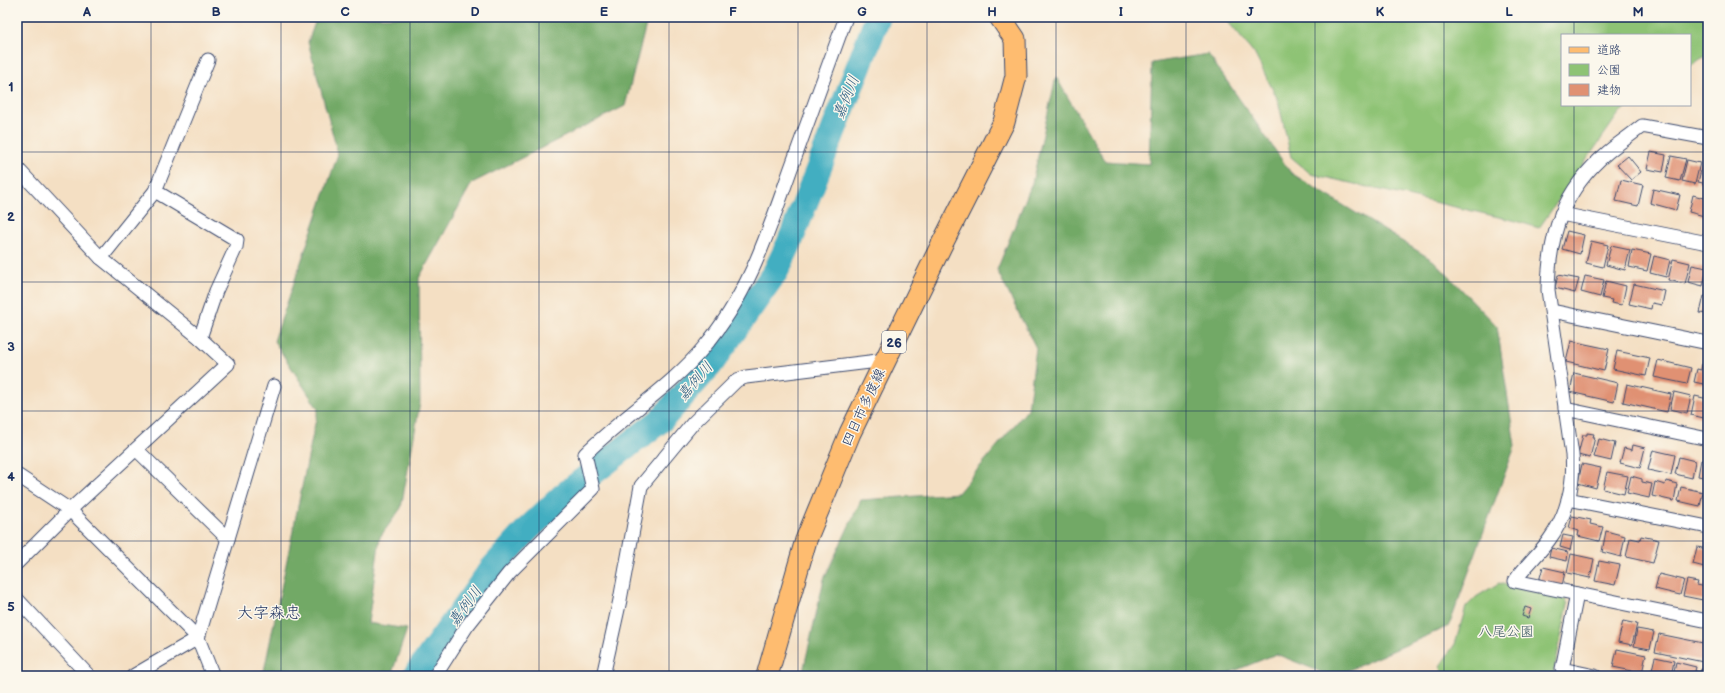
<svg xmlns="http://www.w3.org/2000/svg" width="1725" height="693" font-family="'Balsamiq Sans','Klee One',sans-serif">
	<rect width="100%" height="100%" fill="#fbf7ec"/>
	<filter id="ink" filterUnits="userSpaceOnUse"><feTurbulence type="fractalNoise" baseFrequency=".025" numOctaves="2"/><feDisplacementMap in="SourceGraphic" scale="8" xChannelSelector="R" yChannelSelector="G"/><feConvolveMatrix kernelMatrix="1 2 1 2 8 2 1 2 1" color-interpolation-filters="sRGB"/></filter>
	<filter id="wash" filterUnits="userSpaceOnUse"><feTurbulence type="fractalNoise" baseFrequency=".012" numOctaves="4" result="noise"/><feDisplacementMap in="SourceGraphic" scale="16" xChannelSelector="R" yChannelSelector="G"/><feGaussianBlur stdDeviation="0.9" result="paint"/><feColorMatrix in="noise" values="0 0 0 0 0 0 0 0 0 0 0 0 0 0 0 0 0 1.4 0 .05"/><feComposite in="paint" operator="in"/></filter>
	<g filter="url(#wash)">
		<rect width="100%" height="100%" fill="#f4dfc3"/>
		<!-- green -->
		<g fill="#8ec375" stroke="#54796a">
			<polygon points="1224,17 1708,17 1708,54 1690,66 1690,35 1562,35 1562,105 1630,105 1620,112 1539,228 1516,221 1311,174 1291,157 1278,100 1254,53"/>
			<polygon points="1499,583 1565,599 1568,604 1553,676 1444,676 1440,666 1455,644 1466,607 1476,597"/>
		</g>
		<!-- forest -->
		<g fill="#72a966" stroke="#466c62">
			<polygon points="317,17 648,17 625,106 472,183 419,278 420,403 401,508 380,537 368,623 407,629 391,676 263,676 318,409 274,341 338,154 308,42"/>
			<polygon points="1208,54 1291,173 1434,261 1497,326 1515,446 1449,626 1335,676 1331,676 1276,654 1222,676 802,676 824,579 861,500 958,493 1028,409 1036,348 997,270 1032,183 1056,77 1105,161 1149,164 1152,63"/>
		</g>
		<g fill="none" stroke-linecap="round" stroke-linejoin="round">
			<!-- river -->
			<polyline stroke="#42aec1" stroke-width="26" points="415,676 491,570 527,530 564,495 661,420 710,365 776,271 789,244 878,17"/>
		</g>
		<g id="blocks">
			<!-- building -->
			<g fill="#e09173">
				<polygon points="1651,152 1666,155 1663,172 1647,169"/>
				<polygon points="1628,156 1641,172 1631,180 1617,165"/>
				<polygon points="1671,156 1686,159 1680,181 1666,178"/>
				<polygon points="1687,160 1700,163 1695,184 1682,181"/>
				<polygon points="1703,163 1708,164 1708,184 1698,182"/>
				<polygon points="1621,180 1643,185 1638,206 1616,201"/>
				<polygon points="1653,189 1680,195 1676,210 1650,203"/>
				<polygon points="1693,195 1708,199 1708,217 1689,212"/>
				<polygon points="1567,231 1584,235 1580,254 1562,249"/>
				<polygon points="1591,241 1608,245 1603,267 1586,263"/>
				<polygon points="1611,246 1630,250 1625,270 1606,265"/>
				<polygon points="1632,250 1651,254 1647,271 1629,267"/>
				<polygon points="1654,256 1670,260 1666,277 1650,273"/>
				<polygon points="1673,259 1690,263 1685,284 1668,280"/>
				<polygon points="1692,265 1707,268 1703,286 1688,282"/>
				<polygon points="1558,275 1579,279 1575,293 1555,288"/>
				<polygon points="1585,276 1604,280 1600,297 1581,292"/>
				<polygon points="1606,281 1626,286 1622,305 1611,303 1612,300 1602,298"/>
				<polygon points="1634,284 1665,291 1662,305 1652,303 1651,309 1629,304"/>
				<polygon points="1704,296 1708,297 1708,314 1700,313"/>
				<polygon points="1571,341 1609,349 1604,371 1566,362"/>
				<polygon points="1617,351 1650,358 1646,376 1613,369"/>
				<polygon points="1658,360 1691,368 1687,384 1654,377"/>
				<polygon points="1702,363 1708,364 1708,385 1694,382 1697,369 1701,370"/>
				<polygon points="1574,373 1618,383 1614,402 1570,392"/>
				<polygon points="1627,384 1671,394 1667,412 1623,402"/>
				<polygon points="1674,392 1691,396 1687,413 1670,409"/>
				<polygon points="1695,396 1708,399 1708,419 1691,415"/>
				<polygon points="1587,433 1594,434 1593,437 1595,437 1590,458 1578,455 1583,435 1587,435"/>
				<polygon points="1599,439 1615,443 1611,461 1594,457"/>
				<polygon points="1633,445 1645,448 1640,468 1620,463 1624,448 1632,450"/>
				<polygon points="1653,450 1675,455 1671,475 1648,470"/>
				<polygon points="1679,457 1695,461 1692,478 1675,474"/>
				<polygon points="1701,460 1708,462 1708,478 1698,476"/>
				<polygon points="1582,464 1601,468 1596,488 1578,483"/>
				<polygon points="1607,472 1628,476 1624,494 1603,489"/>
				<polygon points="1631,476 1642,479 1642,482 1652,484 1649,498 1627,493"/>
				<polygon points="1666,481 1677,484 1674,501 1652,496 1655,482 1665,485"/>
				<polygon points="1681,487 1703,492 1700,506 1678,501"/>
				<polygon points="1572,516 1591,520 1590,524 1603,527 1599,541 1578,536 1579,531 1569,528"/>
				<polygon points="1606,531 1625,536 1621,557 1602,552"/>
				<polygon points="1563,535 1573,537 1570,550 1560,547"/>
				<polygon points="1641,536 1659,540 1653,563 1626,557 1630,538 1640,540"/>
				<polygon points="1697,547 1708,549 1708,568 1693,564"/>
				<polygon points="1551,548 1568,552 1567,561 1549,557"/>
				<polygon points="1571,554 1594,559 1590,578 1567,573"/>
				<polygon points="1599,561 1620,565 1615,585 1595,581"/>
				<polygon points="1543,567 1565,572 1562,586 1539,581"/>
				<polygon points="1659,574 1684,580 1680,595 1655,589"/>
				<polygon points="1687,580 1698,582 1697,585 1706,587 1703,600 1683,596"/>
				<polygon points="1525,607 1531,609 1528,618 1522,616"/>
				<polygon points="1623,621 1637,624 1632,645 1618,642"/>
				<polygon points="1637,629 1654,632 1650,649 1634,646"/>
				<polygon points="1659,634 1708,644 1708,663 1655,652"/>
				<polygon points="1617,649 1646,655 1642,673 1613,667"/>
				<polygon points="1655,657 1674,661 1671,676 1651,674"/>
				<polygon points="1676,662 1696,667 1695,671 1697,672 1697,676 1673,676"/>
				<polygon points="1701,669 1708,671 1708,676 1699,676"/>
			</g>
		</g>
	</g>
	<g filter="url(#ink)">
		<use href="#blocks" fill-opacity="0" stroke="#3c496d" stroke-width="1"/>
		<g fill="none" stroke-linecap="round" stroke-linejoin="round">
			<!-- minor casing -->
			<g stroke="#3c496d" stroke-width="15">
				<g id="minor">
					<path d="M1708 138 1642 126C1631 135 1619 143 1608 152 1563 190 1549 233 1548 290L1572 455C1575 485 1566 517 1549 540 1538 555 1525 566 1515 581L1708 621"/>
					<polyline points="17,168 101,258 200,338 228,364 70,510 17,563"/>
					<polyline points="155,191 237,240 236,247 216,291 200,338"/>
					<polyline points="1561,214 1708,243"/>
					<polyline points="101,258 155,191 208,60"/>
					<polyline points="1552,311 1708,343"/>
					<polyline points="1565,409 1708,439"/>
					<polyline points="137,450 228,539"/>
					<polyline points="17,475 70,510 198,638 213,676"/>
					<polyline points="1568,499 1708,527"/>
					<polyline points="1577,594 1562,669 1595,676"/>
					<polyline points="17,599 89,676"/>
					<polyline points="133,676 198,638 274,386"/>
					<path d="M435 676 467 626 509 573 593 489 585 454C623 416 670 388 704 347 748 296 768 233 790 171 809 120 827 68 846 17"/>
					<polyline points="603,676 620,600 641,486 693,423 737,380 746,377 886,360"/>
				</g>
			</g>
			<!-- primary casing -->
			<g stroke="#3c496d" stroke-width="23">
				<polyline id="primary" points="767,676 806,540 850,433 941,246 1004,122 1016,76 1015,39 1000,17"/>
			</g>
			<!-- minor -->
			<use href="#minor" stroke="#fff" stroke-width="13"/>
			<!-- primary -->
			<use href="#primary" stroke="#febc70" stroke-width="21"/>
		</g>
	</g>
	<!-- grid -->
	<path fill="none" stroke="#1b2f5e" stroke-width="1" stroke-opacity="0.55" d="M151 17V676M281 17V676M410 17V676M539 17V676M669 17V676M798 17V676M927 17V676M1056 17V676M1186 17V676M1315 17V676M1444 17V676M1574 17V35M1574 105V676M17 152H1708M17 282H1708M17 411H1708M17 541H1708"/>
	<g text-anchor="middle" stroke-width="3" stroke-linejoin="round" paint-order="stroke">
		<!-- shield labels -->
		<rect fill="#fbf7ec" stroke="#5e6b89" stroke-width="1" x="882" y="331" width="24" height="22" rx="3"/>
		<g font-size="13" font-weight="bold" fill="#1b2f5e">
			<text x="894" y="347">26</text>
		</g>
		<!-- street labels -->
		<g font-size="14" fill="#1b2f5e" stroke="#fbf7ec">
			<text transform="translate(863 407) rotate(-65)" y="5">四日市多度線</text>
		</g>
		<!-- park labels -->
		<g font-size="14" fill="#3e5b65" stroke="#fbf7ec">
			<text x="1506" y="636">八尾公園</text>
		</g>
		<!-- water labels -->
		<g font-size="15" font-style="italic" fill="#295b81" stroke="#fbf7ec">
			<text transform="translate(846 97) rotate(-68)" y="5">嘉例川</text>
			<text transform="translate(695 381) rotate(-49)" y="5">嘉例川</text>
			<text transform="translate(465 606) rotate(-54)" y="5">嘉例川</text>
		</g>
		<!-- quarter labels -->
		<g font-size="16" fill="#1b2f5e" stroke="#fbf7ec">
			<text x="269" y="618">大字森忠</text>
		</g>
	</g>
	<!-- margin -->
	<rect width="1725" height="693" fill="none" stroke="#fbf7ec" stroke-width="44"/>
	<!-- legend -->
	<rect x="1561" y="34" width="130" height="72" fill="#fbf7ec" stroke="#a1a7b3"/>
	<rect x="1569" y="47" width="20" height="6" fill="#febc70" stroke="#a1a7b3"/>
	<text x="1597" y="54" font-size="12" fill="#1b2f5e">道路</text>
	<rect x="1569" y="64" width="20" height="12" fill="#8ec375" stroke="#a1a7b3"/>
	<text x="1597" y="74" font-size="12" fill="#1b2f5e">公園</text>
	<rect x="1569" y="84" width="20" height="12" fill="#e09173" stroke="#a1a7b3"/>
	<text x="1597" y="94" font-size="12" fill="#1b2f5e">建物</text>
	<rect x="22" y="22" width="1681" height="649" fill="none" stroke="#1b2f5e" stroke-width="1.5"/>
	<g font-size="13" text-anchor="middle" font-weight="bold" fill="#1b2f5e">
		<text x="87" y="16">A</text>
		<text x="216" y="16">B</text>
		<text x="345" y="16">C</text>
		<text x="475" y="16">D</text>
		<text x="604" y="16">E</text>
		<text x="733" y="16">F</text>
		<text x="862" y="16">G</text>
		<text x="992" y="16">H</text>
		<text x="1121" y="16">I</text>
		<text x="1250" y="16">J</text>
		<text x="1380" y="16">K</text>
		<text x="1509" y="16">L</text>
		<text x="1638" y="16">M</text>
		<text x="11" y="91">1</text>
		<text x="11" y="221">2</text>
		<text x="11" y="351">3</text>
		<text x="11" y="481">4</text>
		<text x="11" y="611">5</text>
	</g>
</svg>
